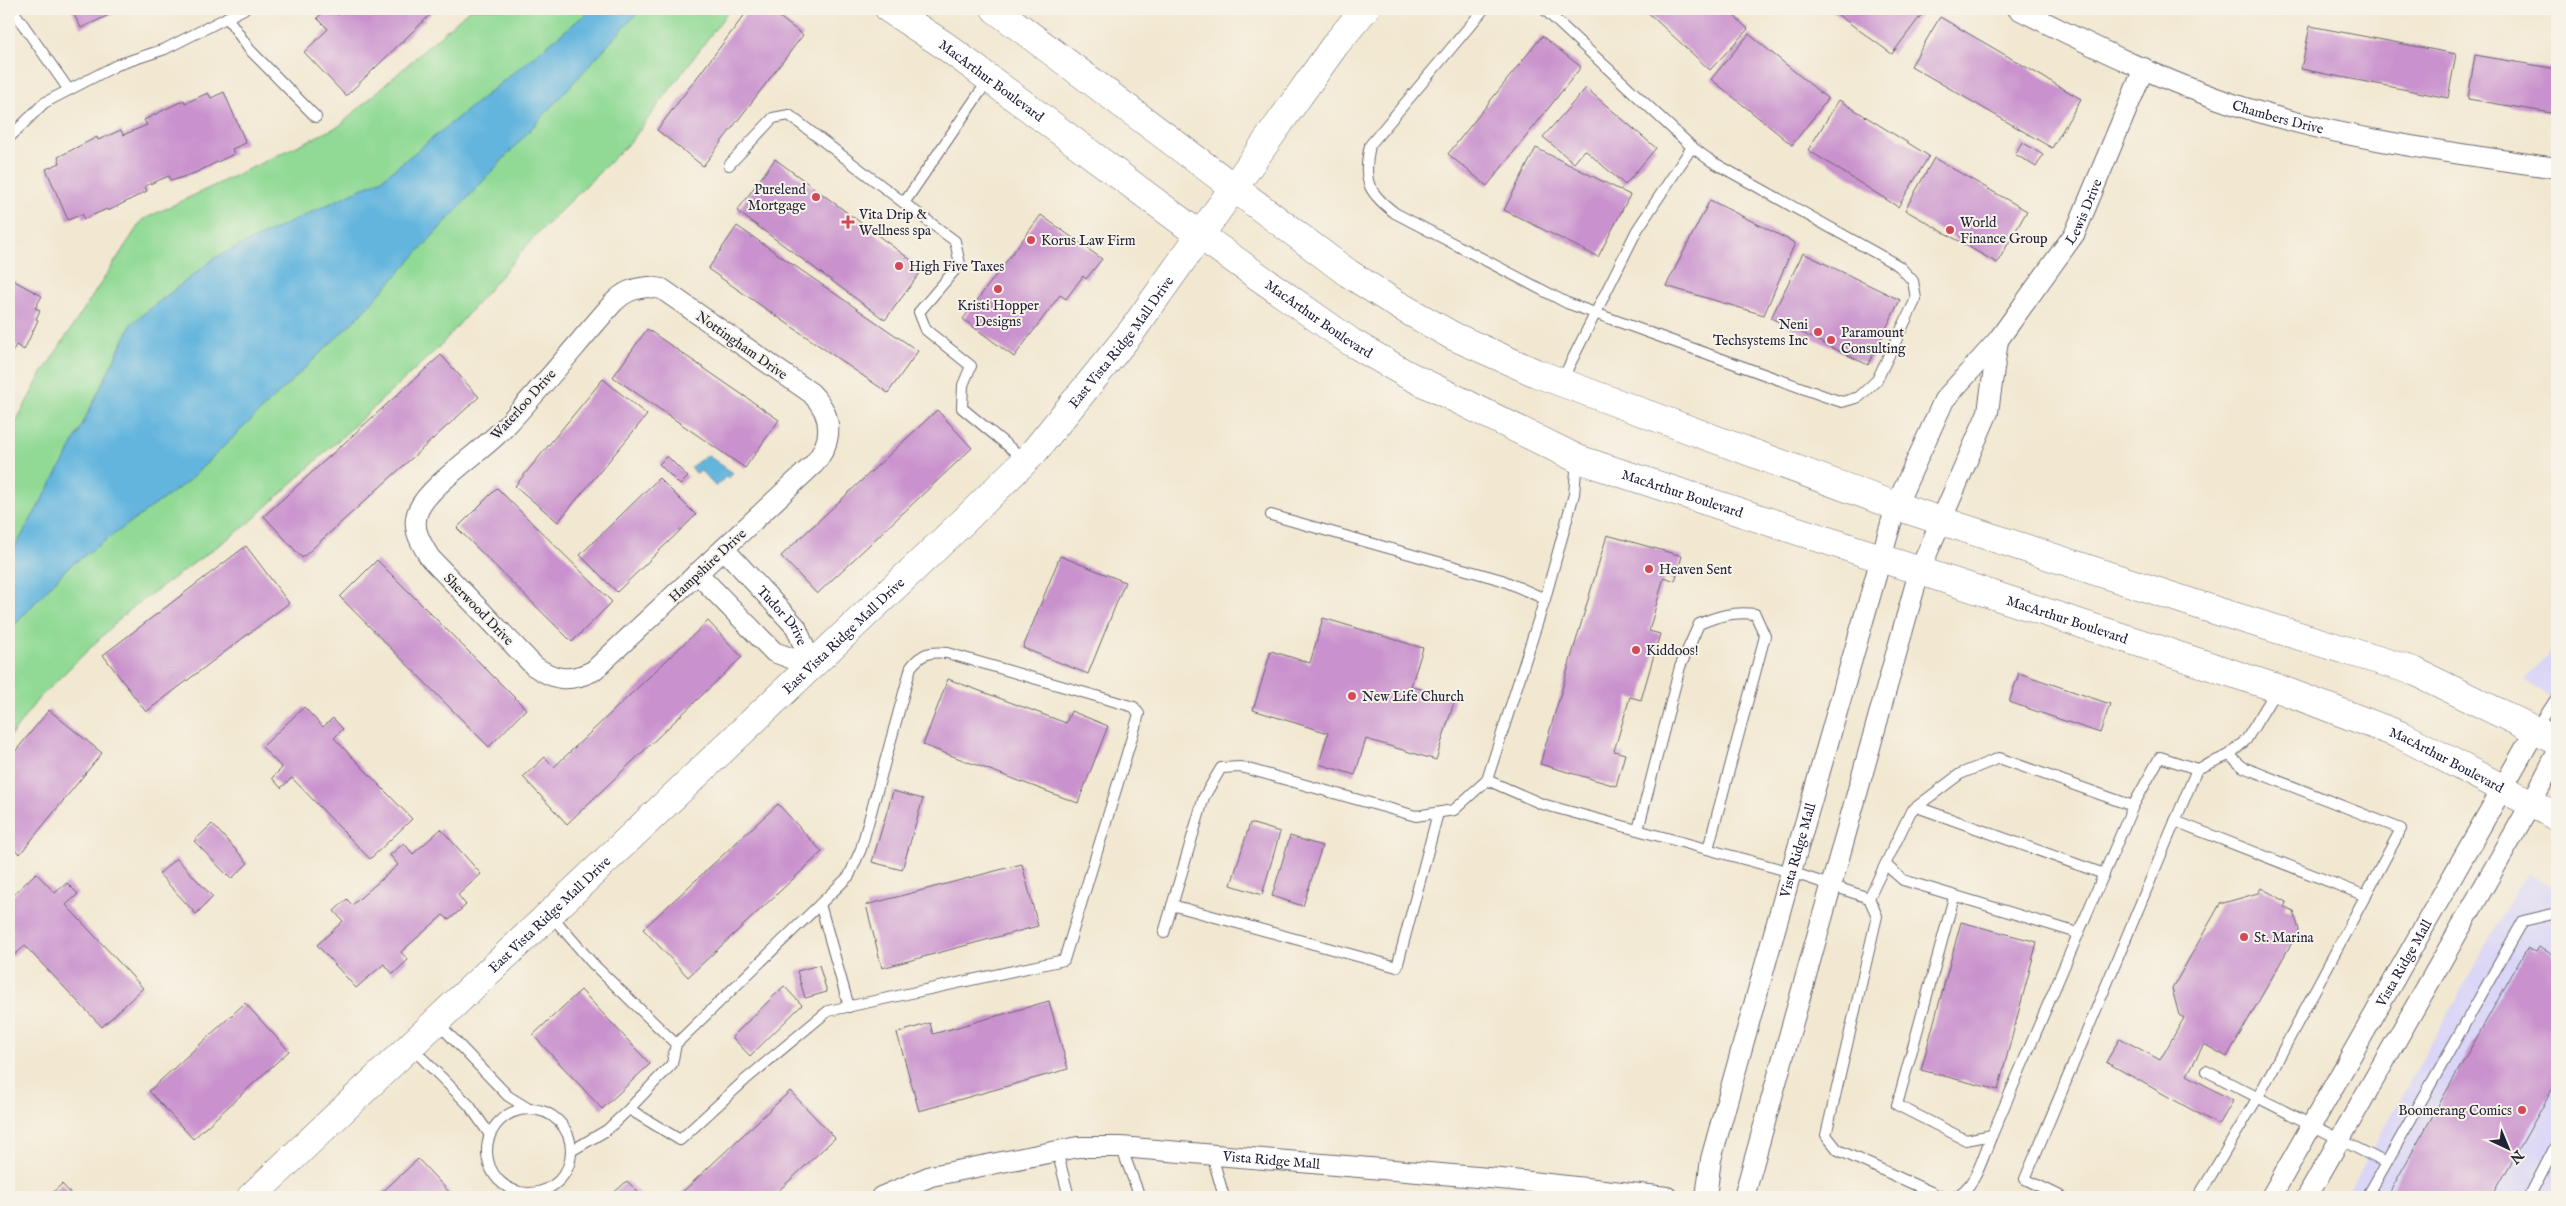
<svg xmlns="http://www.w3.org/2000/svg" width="2566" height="1206" font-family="'IM FELL English',serif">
	<rect width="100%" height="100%" fill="#f7f3e8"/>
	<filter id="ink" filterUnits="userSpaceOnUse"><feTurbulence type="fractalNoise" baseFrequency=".02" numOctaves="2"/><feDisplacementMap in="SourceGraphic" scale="10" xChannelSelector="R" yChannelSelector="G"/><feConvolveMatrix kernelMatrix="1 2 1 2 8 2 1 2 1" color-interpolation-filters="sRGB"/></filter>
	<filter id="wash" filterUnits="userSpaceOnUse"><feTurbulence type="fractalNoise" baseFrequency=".0096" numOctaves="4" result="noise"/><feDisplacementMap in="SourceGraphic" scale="20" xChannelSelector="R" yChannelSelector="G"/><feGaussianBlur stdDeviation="1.12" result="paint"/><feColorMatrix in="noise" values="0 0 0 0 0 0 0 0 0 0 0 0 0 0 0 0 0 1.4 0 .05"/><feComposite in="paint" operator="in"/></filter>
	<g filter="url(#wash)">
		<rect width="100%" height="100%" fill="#f2e8d1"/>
		<!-- built -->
		<g fill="#dad6f7">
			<polygon points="2557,647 2557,703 2524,679"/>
			<polygon points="2527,872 2557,889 2557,1197 2345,1197"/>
		</g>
		<!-- green -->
		<polygon fill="#91da95" stroke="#5a7e68" points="470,9 730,9 632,140 537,234 441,345 248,524 129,610 38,699 9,738 9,435 41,375 142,220 339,126"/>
		<!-- water -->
		<g fill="#63b5de" stroke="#426c8c">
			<polygon points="592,9 641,9 363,312 187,482 67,568 9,631 9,551 18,542 67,456 132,323 216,257 382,179"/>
			<polygon points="707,455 733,473 728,479 725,477 716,487 701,471 696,473 691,467"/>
		</g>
		<g id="blocks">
			<!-- building -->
			<g fill="#c991cd">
				<polygon points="71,9 122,9 81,28"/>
				<polygon points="326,9 331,9 338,15 344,9 436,9 346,96 304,52 328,29 317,18"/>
				<polygon points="749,9 769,9 803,35 703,166 657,130"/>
				<polygon points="1644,9 1727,9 1748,29 1710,70"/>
				<polygon points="1830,9 1923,9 1925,10 1892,54"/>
				<polygon points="1940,17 2081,99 2052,148 1911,66"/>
				<polygon points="2310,26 2456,54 2448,98 2301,69"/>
				<polygon points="1749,34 1828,99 1792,145 1711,79"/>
				<polygon points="1542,36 1581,67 1487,186 1448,154"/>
				<polygon points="2475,55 2557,69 2557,114 2468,99"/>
				<polygon points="1586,88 1656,148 1625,185 1585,150 1574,163 1543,137"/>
				<polygon points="224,92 246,143 232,149 234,154 195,173 171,181 169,176 145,186 147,191 108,211 107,209 84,219 82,214 68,220 46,169 60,163 58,157 97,137 98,140 121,130 123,135 147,125 144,120 184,100 185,103 208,93 211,98"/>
				<polygon points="1839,100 1929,156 1898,207 1808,150"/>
				<polygon points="2022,142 2043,155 2036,167 2015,154"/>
				<polygon points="1536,148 1630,195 1598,257 1504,210"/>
				<polygon points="1934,158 2027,211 1997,263 1905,210"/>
				<polygon points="775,159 923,269 885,320 737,211"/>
				<polygon points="1710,200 1795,243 1764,315 1666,286"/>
				<polygon points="1041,215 1102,259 1086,279 1083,276 1066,299 1060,295 1014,357 963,319"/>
				<polygon points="737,226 918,351 888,393 708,269"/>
				<polygon points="1803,253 1900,300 1868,365 1771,318"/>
				<polygon points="9,278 42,296 35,308 40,310 36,319 38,320 24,350 16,345 9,358"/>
				<polygon points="647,329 779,420 745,468 613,377"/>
				<polygon points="441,355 479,397 302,558 264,516"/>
				<polygon points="603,379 647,415 558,522 515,486"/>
				<polygon points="937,410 972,448 817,594 781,556"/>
				<polygon points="667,456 688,477 680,485 659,464"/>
				<polygon points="659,478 696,515 617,592 580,555"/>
				<polygon points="497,488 612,602 572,642 457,528"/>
				<polygon points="1607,535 1682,556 1675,581 1664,577 1649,631 1660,634 1641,700 1630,697 1614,751 1625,754 1616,786 1540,764"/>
				<polygon points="246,546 289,603 146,712 103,655"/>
				<polygon points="1060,556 1125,582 1088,674 1023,648"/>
				<polygon points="377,560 526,709 489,747 340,597"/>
				<polygon points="1323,618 1423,648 1411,686 1455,699 1436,760 1366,739 1355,775 1319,764 1328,733 1253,710 1271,651 1310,663"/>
				<polygon points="708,621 742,657 567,824 523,777 545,757 554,767"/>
				<polygon points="2019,673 2110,704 2100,733 2009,702"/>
				<polygon points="948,679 1066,723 1071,711 1108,726 1078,803 923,745"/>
				<polygon points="304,707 323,727 333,718 343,729 334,738 412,819 370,859 292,778 281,788 272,778 282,768 262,747"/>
				<polygon points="49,710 102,753 20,854 9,845 9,759"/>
				<polygon points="893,791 923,799 902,870 872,862"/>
				<polygon points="778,804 822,852 688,977 643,929"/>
				<polygon points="1250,823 1280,832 1262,895 1231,885"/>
				<polygon points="212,824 248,863 231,879 194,841"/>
				<polygon points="441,829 481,874 458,895 466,905 449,920 443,915 401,952 408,960 393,974 384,964 356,988 317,945 343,921 334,911 347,899 352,905 398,865 390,855 404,843 413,854"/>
				<polygon points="1290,836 1322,846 1303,906 1272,896"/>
				<polygon points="176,858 213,897 196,914 159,874"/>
				<polygon points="1022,864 1038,926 882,968 866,905"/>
				<polygon points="36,873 55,893 67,883 78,894 66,905 143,988 102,1027 25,946 12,957 9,953 9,938 13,934 9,930 9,899"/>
				<polygon points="2261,888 2287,902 2284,907 2294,912 2299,930 2227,1057 2204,1044 2187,1075 2233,1101 2219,1125 2106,1062 2120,1038 2160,1060 2184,1018 2179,1015 2172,989 2220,904 2258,893"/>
				<polygon points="1961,922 2037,942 1998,1090 1921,1070"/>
				<polygon points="2539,947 2557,957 2557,1081 2492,1197 2387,1197 2527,948 2536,952"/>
				<polygon points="819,965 827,992 805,998 797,971"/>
				<polygon points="784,986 802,1005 750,1056 732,1037"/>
				<polygon points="581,990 650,1064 602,1109 533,1035"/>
				<polygon points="1049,1001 1068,1069 919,1111 897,1033 930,1023 933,1034"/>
				<polygon points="245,1003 289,1051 193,1139 149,1091"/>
				<polygon points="790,1091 835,1138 772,1197 677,1197"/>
				<polygon points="418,1159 454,1197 377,1197"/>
				<polygon points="627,1181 643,1197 609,1197"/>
				<polygon points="62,1184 74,1197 48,1197"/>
			</g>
		</g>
	</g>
	<g filter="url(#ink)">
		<use href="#blocks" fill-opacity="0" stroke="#6b6770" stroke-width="1"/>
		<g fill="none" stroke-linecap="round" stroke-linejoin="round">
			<!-- service casing -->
			<g stroke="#6b6770" stroke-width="12">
				<g id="service">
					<polyline points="12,9 69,90"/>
					<path d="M1484 9 1370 145C1363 180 1366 191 1395 213L1567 303 1824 396 1842 402 1859 397 1877 380 1916 299 1913 281 1899 266 1711 161 1692 147 1544 9"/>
					<polyline points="227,17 249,49 316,117"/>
					<polyline points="989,79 904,203 955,241 960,264 919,312 926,330 971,366 963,385 962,408 1025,460"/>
					<polyline points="9,138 44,103 117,65 165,49 244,9"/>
					<polyline points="729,165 773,118 789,115 904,203"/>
					<polyline points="1561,382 1637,230 1692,147"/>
					<polyline points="1271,515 1502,580 1545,599"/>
					<polyline points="2536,729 2557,697"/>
					<polyline points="1487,780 1542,804 1791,872 1869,898 1877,916 1826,1135 1838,1150 1942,1197"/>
					<polyline points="1917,807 2104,874"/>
					<polyline points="2175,821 2366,896"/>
					<path d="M1638 830 1680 667 1699 624C1718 616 1734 611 1755 614L1765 636 1708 849"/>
					<polyline points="1886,865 1903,880 2078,933"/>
					<polyline points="1954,897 1897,1105 1966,1140 1992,1135 2133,806 2160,757 2197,769"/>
					<polyline points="1869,898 1911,811 1960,774 1999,758 2133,806"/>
					<polyline points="820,904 849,1007"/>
					<polyline points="1172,905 1397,967 1438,813"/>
					<polyline points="550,914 593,964 676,1044"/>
					<polyline points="1164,933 1204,797 1221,768 1241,767 1416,816 1454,810 1487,780 1545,599 1574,494 1577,460"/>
					<polyline points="437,1022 508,1096 529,1109"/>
					<polyline points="411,1047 469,1105 490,1135"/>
					<polyline points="2206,1071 2386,1163"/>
					<circle cx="529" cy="1151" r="42"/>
					<polyline points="1121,1147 1140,1197"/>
					<path d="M571 1151 607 1130 629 1109 672 1064 676 1044 849 876 861 849 911 667C922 653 930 651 947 653L1134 707 1139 714 1064 960 828 1011 745 1080 680 1140 629 1109"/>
					<polyline points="1057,1151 1069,1197"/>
					<polyline points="1212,1155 1224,1197"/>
					<path d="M1953 1197C1976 1190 1983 1155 1992 1135"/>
					<polyline points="2062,1197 2025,1179 2197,769 2229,755 2246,740 2277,689"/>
					<polyline points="2198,1197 2258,1097 2401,829 2243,767 2229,755"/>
					<polyline points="2367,1197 2523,921 2557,913"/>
					<polyline points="2529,1197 2557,1143"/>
				</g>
			</g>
			<!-- minor casing -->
			<g stroke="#6b6770" stroke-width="22">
				<g id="minor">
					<path id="s1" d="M2018 9C2090 45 2165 82 2242 107 2344 139 2452 153 2557 168"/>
					<path d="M649 287 662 289 811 393C833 415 834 440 814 464L593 671C569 682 556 681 534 666L430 558C421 543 410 527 419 509 431 484 484 450 505 427 542 387 577 344 613 303 624 292 633 288 649 287Z"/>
					<path id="s2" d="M724 549 796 627 812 666"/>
					<polyline points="697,573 774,652 812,666"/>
					<path id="s3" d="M881 1197 931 1176 1078 1147H1121L1512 1180 1667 1197"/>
					<path id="s4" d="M1706 1197 1711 1159 1791 872 1896 506 1944 400 1998 340 2075 233 2144 68"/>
					<polyline points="1744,1197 1919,572 1988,412 1998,340"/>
					<path id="s5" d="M2271 1197 2536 729"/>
					<polyline points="2307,1197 2532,802 2557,753"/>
				</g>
			</g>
			<!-- secondary casing -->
			<g stroke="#6b6770" stroke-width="29">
				<g id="secondary">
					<path id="s6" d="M889 9 944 45 1201 236 1351 342 1406 374 1578 459 2277 688 2403 736 2557 817"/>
					<polyline points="995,9 1348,273 1398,305 1453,336 1536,373 1896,506 2217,611 2414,671 2557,741"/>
					<path id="s7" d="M251 1197 964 521 1033 453 1132 331 1335 45 1365 9"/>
				</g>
			</g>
			<!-- service -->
			<use href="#service" stroke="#fff" stroke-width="10"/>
			<!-- minor -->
			<use href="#minor" stroke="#fff" stroke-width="20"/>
			<!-- secondary -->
			<use href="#secondary" stroke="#fff" stroke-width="28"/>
		</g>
	</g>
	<!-- markers -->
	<g fill="#d1495b" stroke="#f7f3e8" stroke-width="2">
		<circle cx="816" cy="197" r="5"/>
		<path d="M845.5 214.5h5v5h5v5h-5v5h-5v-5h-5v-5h5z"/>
		<circle cx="1950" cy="230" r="5"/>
		<circle cx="1031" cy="240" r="5"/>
		<circle cx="899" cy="266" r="5"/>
		<circle cx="998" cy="289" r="5"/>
		<circle cx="1818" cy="332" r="5"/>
		<circle cx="1831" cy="340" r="5"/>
		<circle cx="1649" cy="569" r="5"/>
		<circle cx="1636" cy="650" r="5"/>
		<circle cx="1352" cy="696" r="5"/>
		<circle cx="2244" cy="937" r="5"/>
		<circle cx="2522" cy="1110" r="5"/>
	</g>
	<g text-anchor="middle" stroke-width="4" stroke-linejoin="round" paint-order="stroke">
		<!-- street labels -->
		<g font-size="14" fill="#22223b" stroke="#f7f3e8">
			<text dy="5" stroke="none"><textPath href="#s6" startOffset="125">MacArthur Boulevard</textPath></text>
			<text dy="5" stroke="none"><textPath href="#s1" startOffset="282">Chambers Drive</textPath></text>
			<text dy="5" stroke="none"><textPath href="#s4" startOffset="1069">Lewis Drive</textPath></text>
			<text dy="5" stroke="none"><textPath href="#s6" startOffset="530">MacArthur Boulevard</textPath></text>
			<text dy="5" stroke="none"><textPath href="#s7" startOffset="1221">East Vista Ridge Mall Drive</textPath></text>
			<text transform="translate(742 345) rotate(35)" y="5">Nottingham Drive</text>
			<text transform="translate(523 404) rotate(-48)" y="5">Waterloo Drive</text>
			<text dy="5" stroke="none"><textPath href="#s6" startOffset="935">MacArthur Boulevard</textPath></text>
			<text transform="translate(707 565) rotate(-43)" y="5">Hampshire Drive</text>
			<text transform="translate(479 609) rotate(46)" y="5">Sherwood Drive</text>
			<text dy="5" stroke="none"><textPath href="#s2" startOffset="89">Tudor Drive</textPath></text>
			<text dy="5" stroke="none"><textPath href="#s6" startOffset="1340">MacArthur Boulevard</textPath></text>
			<text dy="5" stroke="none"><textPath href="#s7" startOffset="816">East Vista Ridge Mall Drive</textPath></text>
			<text dy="5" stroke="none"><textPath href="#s6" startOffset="1745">MacArthur Boulevard</textPath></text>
			<text dy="5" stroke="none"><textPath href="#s4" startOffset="359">Vista Ridge Mall</textPath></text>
			<text dy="5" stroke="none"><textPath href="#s7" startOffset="411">East Vista Ridge Mall Drive</textPath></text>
			<text dy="5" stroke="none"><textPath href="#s5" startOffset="269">Vista Ridge Mall</textPath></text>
			<text dy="5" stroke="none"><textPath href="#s3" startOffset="398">Vista Ridge Mall</textPath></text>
		</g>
		<!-- poi labels -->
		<g font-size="14" fill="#22223b" stroke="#f7f3e8" text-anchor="start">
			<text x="806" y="194" text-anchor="end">Purelend<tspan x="806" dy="16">Mortgage</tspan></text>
			<text x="859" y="219">Vita Drip &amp;<tspan x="859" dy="16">Wellness spa</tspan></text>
			<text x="1960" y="227">World<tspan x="1960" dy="16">Finance Group</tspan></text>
			<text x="1041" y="245">Korus Law Firm</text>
			<text x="909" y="271">High Five Taxes</text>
			<text x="998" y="310" text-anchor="middle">Kristi Hopper<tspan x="998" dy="16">Designs</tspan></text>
			<text x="1808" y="329" text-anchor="end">Neni<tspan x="1808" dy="16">Techsystems Inc</tspan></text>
			<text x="1841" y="337">Paramount<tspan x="1841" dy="16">Consulting</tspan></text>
			<text x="1659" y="574">Heaven Sent</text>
			<text x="1646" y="655">Kiddoos!</text>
			<text x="1362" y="701">New Life Church</text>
			<text x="2254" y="942">St. Marina</text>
			<text x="2512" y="1115" text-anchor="end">Boomerang Comics</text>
		</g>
	</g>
	<!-- margin -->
	<rect width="2566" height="1206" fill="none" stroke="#f7f3e8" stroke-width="30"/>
	<!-- north arrow -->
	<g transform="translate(2508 1148) rotate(136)" stroke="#f7f3e8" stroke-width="4" paint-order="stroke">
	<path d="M0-4L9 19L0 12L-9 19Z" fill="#22223b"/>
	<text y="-8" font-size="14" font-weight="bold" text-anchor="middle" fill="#22223b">N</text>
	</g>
</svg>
